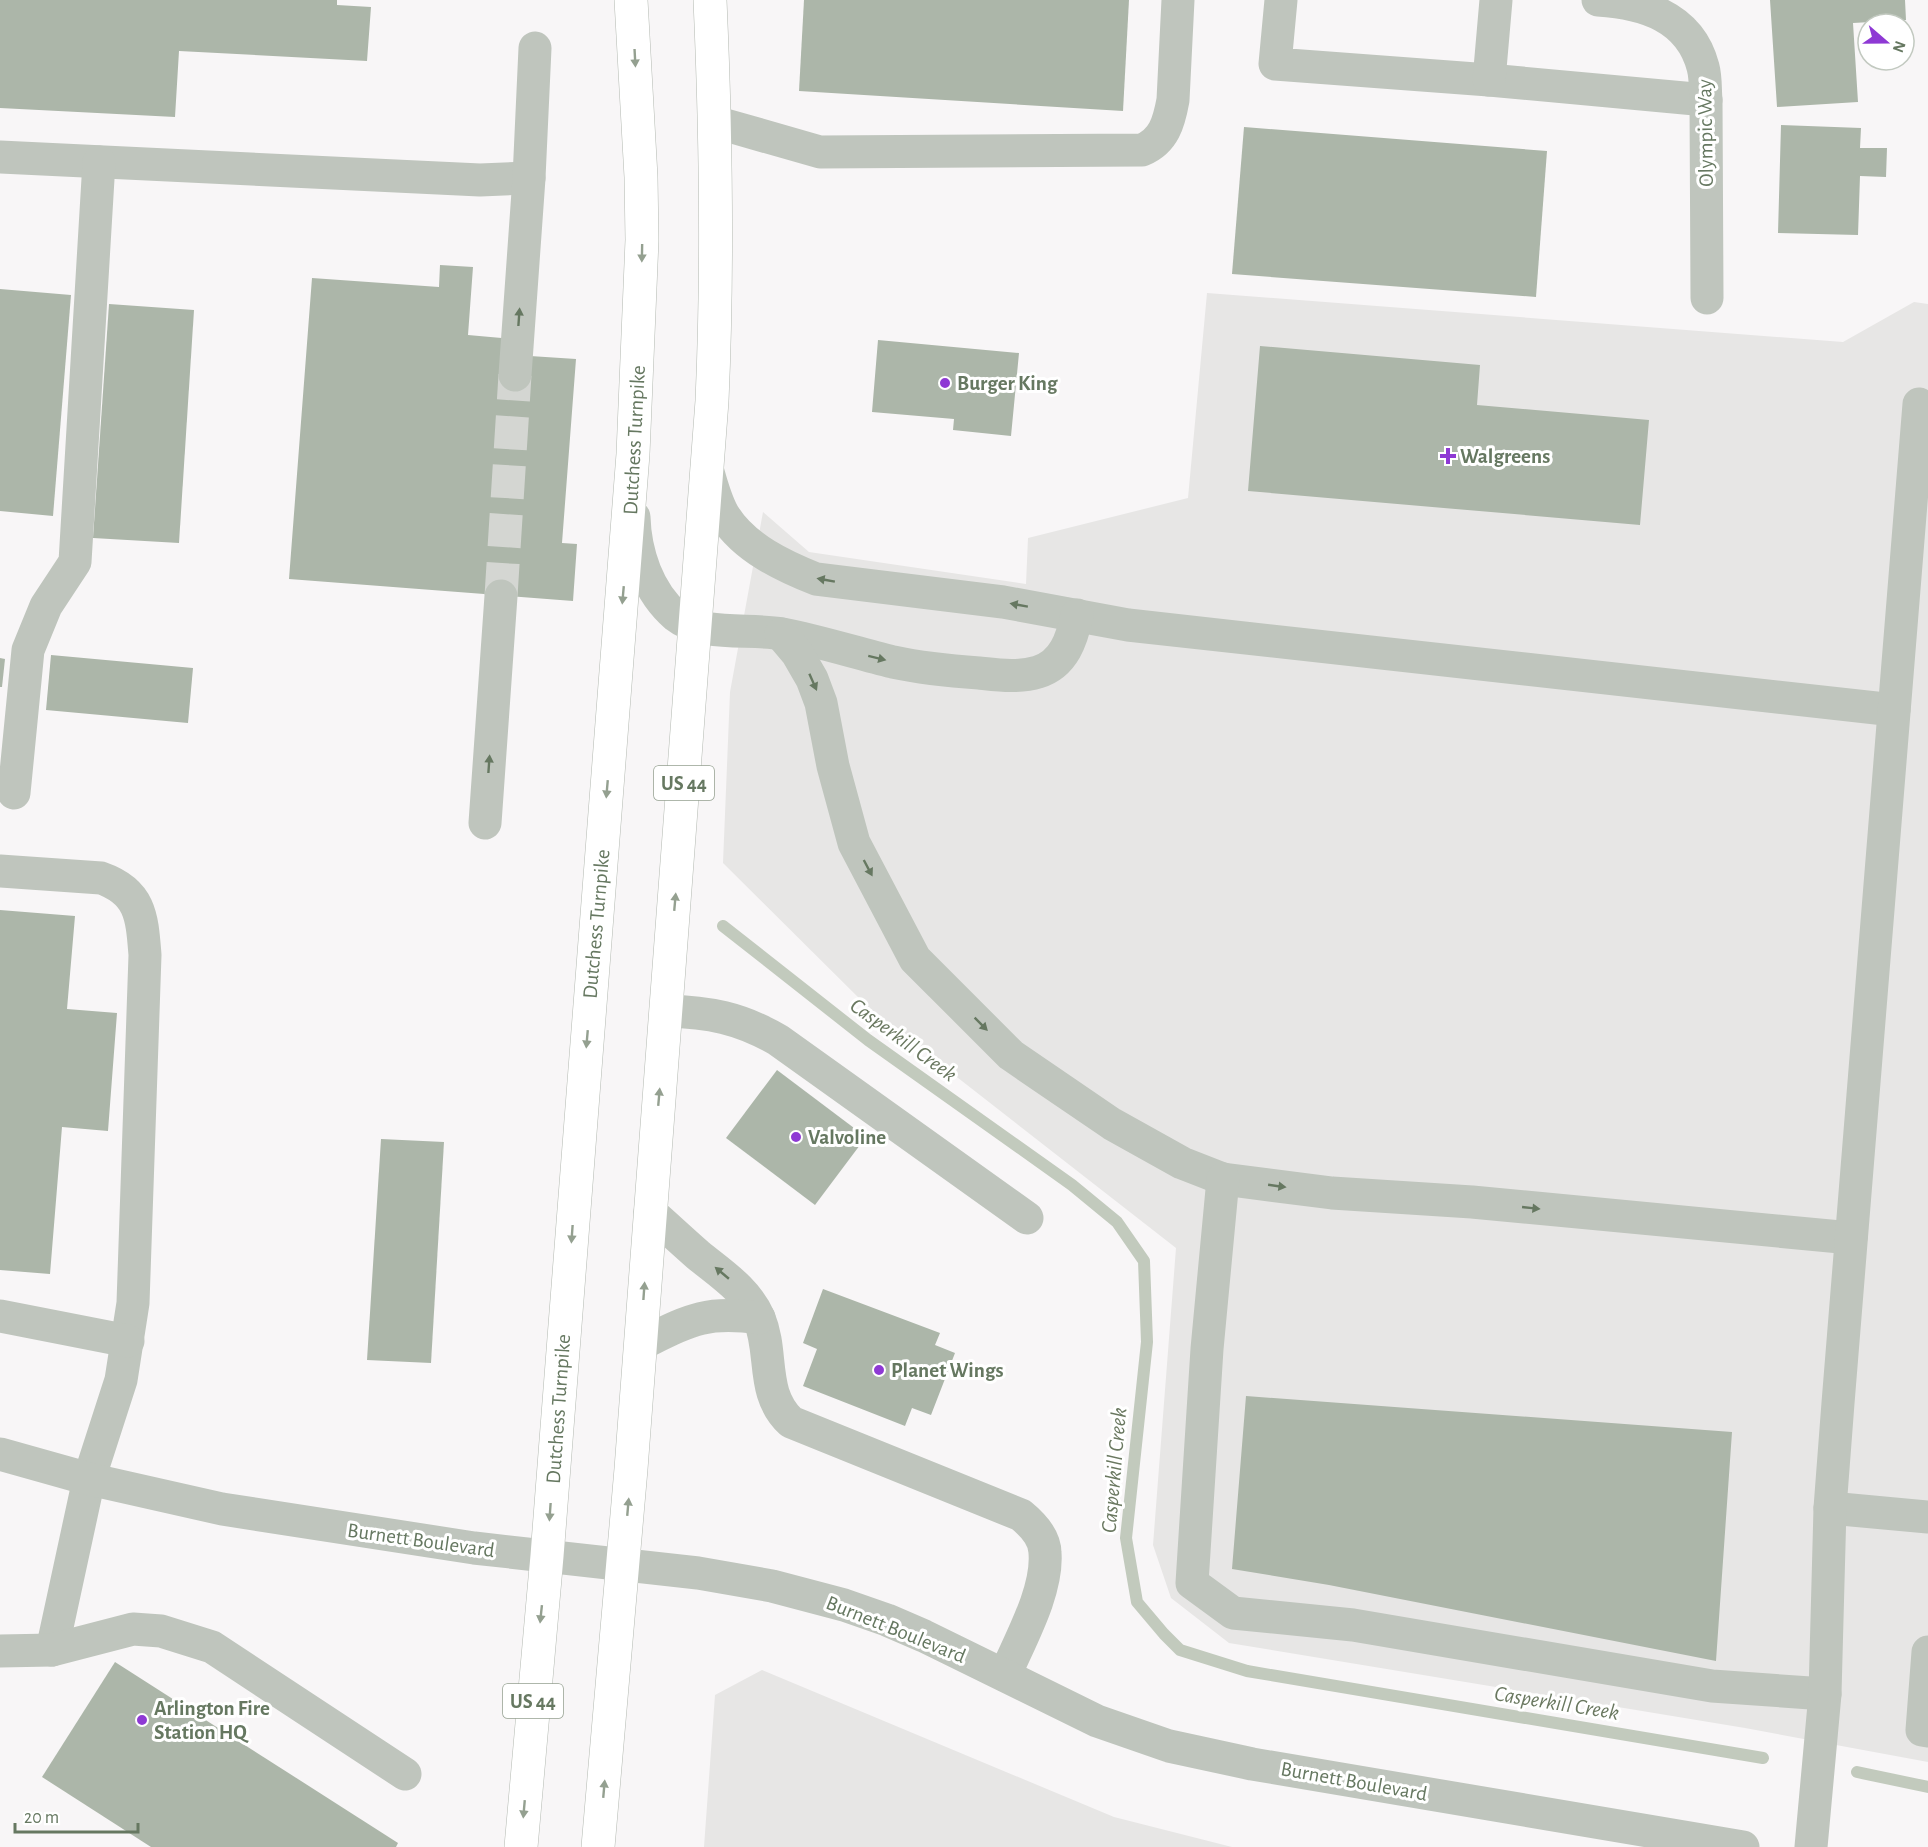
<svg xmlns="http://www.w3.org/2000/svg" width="1928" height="1847" font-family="'Alegreya Sans',sans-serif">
	<rect width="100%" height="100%" fill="#f8f6f7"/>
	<!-- built -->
	<g fill="#e7e6e5">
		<polygon points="1207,293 1843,342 1914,302 1928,304 1928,1762 1745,1728 1229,1643 1171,1598 1153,1545 1176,1248 871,1010 723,863 730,692 763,512 809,552 1026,584 1028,538 1188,498"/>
		<polygon points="762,1670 1114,1817 1232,1847 704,1847 715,1695"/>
	</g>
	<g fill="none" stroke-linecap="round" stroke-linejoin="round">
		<!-- stream -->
		<g stroke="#c2cabd" stroke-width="12">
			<polyline points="723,926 868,1040 1072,1185 1117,1222 1144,1261 1147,1342 1126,1538 1137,1602 1164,1634 1180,1650 1247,1671 1763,1758"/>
			<polyline points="1857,1772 1928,1787"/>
		</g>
	</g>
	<!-- building -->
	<g fill="#acb6a9">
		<polygon points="0,0 337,0 337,5 371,7 367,61 179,51 175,117 0,108"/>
		<polygon points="804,0 1129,0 1123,111 799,91"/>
		<polygon points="1770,0 1905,0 1906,20 1853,23 1858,102 1777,107"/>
		<polygon points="1781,125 1861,128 1860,148 1887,148 1886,177 1860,176 1858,235 1778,233"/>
		<polygon points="1244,127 1547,151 1536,297 1232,274"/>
		<polygon points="440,265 473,267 468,335 513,339 530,356 576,359 562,543 577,544 573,601 289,579 312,278 439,287"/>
		<polygon points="0,289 71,295 53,516 0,511"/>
		<polygon points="109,304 194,310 179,543 93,538"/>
		<polygon points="878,340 1019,353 1011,436 953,430 954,419 872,412"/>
		<polygon points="1260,346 1480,365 1477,405 1649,420 1640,525 1248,491"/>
		<polygon points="51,655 193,668 188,723 46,710"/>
		<polygon points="0,658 5,659 2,687 0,687"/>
		<polygon points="0,910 75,916 67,1009 117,1013 108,1131 62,1127 50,1274 0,1270"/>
		<polygon points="777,1070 866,1137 815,1205 726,1138"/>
		<polygon points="381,1139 444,1142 431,1363 367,1360"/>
		<polygon points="823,1289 940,1333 935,1345 955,1353 931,1415 912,1408 905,1426 803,1386 817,1349 803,1343"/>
		<polygon points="1246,1396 1732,1432 1716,1661 1329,1585 1232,1569"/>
		<polygon points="115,1662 398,1843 396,1847 151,1847 42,1777"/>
	</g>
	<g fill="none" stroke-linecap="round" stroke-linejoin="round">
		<!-- minor-tunnel -->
		<polyline stroke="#d4d6d2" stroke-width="33" stroke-dasharray="33 16" stroke-linecap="butt" points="501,596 515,375"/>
		<!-- highway casing -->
		<g stroke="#b3b9b1" stroke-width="34">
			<g id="highway">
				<polyline points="521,1847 547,1556 633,454 642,240 641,177 631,0"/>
				<path d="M598 1847 631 1469 712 401C718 267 716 134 710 0"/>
			</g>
		</g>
		<!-- minor -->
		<g stroke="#bfc5bd" stroke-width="33">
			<polyline points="1281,0 1275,64 1489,80 1706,100"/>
			<path d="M1598 0C1645 3 1690 17 1703 67 1706 78 1705 90 1706 100L1707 298"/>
			<polyline points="1489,80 1496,0"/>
			<path d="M715 122 820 152 1142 150C1164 141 1169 122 1173 100L1178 0"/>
			<polyline points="0,157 480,180 529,178"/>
			<polyline points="515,375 529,178 535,48"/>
			<path d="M707 469C712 485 716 503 725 517 745 548 783 566 816 579L1003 602 1128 625 1894 710"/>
			<path d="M634 517C635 553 648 592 676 616 702 637 750 628 782 634 819 641 856 653 893 662 921 668 950 671 979 673 998 675 1019 678 1038 672 1064 664 1072 639 1077 615"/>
			<polyline points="781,634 797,653 812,679 821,703 833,766 854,843 915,959 1011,1055 1112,1124 1182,1163 1223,1179 1332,1193 1472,1202 1851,1238"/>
			<polyline points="14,793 28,650 46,606 75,562 99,162"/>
			<polyline points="485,823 501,596"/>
			<path d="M0 871 101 878C141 892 142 917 145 955L133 1303 121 1380 89 1479 52 1650"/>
			<path d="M666 1011C709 1012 740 1018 778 1040L1027 1218"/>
			<polyline points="1223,1179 1207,1349 1192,1583 1233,1613 1353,1625 1712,1686 1825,1694"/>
			<path d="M650 1212C666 1226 682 1241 698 1255 721 1274 747 1290 759 1318 774 1354 760 1393 791 1422L1021 1515C1032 1524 1045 1537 1045 1553 1048 1591 1020 1640 1005 1675"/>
			<polyline points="0,1316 128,1341"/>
			<path d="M641 1344C688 1321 705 1310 759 1318"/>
			<polyline points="0,1454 89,1479 222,1509 474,1548 698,1573 772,1586 844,1605 887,1620 924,1636 1097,1721 1169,1746 1252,1764 1743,1847"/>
			<polyline points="1830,1508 1928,1517"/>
			<polyline points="0,1651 52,1650 133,1629 161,1631 212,1647 405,1774"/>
			<polyline points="1928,1652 1922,1730 1928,1731"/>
			<polyline points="1811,1847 1825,1694 1830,1508 1838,1403 1919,404"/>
		</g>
		<!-- highway -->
		<use href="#highway" stroke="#fff" stroke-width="33"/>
	</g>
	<!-- one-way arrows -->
	<defs><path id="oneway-solid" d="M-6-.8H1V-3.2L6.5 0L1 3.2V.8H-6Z" transform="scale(1.5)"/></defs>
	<g fill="#94a090">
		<use href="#oneway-solid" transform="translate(635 58) rotate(87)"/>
		<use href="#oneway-solid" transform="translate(642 253) rotate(91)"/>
		<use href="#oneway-solid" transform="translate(623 595) rotate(95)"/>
		<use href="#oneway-solid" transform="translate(607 789) rotate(95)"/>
		<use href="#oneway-solid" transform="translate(675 902) rotate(-85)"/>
		<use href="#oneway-solid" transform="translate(587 1039) rotate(95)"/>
		<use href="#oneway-solid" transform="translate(659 1097) rotate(-85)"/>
		<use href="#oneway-solid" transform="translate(572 1234) rotate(94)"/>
		<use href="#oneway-solid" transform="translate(644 1291) rotate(-86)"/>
		<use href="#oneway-solid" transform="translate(628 1507) rotate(-85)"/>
		<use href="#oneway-solid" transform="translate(550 1512) rotate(94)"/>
		<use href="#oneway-solid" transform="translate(541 1614) rotate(96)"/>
		<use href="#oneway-solid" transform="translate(604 1789) rotate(-85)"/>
		<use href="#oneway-solid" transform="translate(524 1809) rotate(95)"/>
	</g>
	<g fill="#667861">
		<use href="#oneway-solid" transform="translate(519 317) rotate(-86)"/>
		<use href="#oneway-solid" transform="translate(826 580) rotate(-170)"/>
		<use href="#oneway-solid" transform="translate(1019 605) rotate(-170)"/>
		<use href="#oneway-solid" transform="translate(877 658) rotate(14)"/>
		<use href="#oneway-solid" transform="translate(813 682) rotate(66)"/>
		<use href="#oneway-solid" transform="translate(489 764) rotate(-86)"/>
		<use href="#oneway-solid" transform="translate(868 868) rotate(62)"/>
		<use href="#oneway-solid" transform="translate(981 1024) rotate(45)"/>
		<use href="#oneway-solid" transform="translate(1277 1186) rotate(8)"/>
		<use href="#oneway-solid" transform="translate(1531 1208) rotate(6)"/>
		<use href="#oneway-solid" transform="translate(722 1273) rotate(-140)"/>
	</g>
	<!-- markers -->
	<g fill="#8e39d4" stroke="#fff" stroke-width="2">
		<circle cx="945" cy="383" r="6"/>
		<path d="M1445 447h6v6h6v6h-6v6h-6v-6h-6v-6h6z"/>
		<circle cx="796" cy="1137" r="6"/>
		<circle cx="879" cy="1370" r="6"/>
		<circle cx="142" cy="1720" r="6"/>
	</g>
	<g text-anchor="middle" stroke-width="6" stroke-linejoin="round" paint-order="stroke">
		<!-- shield labels -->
		<g fill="#fff" stroke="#94a090" stroke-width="1.5">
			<rect x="654" y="766" width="60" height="34" rx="4.5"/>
			<rect x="503" y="1684" width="60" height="34" rx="4.5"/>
		</g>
		<g font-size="20" font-weight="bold" fill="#667861">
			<text x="684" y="790">US 44</text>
			<text x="533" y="1708">US 44</text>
		</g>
		<!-- street labels -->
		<g font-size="21" fill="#667861" stroke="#fff">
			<text transform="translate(1705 133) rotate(-91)" y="7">Olympic Way</text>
			<text transform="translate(634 440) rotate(-87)" y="7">Dutchess Turnpike</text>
			<text transform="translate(596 924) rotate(-85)" y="7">Dutchess Turnpike</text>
			<text transform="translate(558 1409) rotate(-86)" y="7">Dutchess Turnpike</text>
			<text transform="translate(421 1540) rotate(8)" y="7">Burnett Boulevard</text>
			<text transform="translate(896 1629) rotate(22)" y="7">Burnett Boulevard</text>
			<text transform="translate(1354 1781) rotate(10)" y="7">Burnett Boulevard</text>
		</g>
		<!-- poi labels -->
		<g font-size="21" font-weight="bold" fill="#667861" stroke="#fff" text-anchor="start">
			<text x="957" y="390">Burger King</text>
			<text x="1460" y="463">Walgreens</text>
			<text x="808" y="1144">Valvoline</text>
			<text x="891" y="1377">Planet Wings</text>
			<text x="154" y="1715">Arlington Fire<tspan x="154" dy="24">Station HQ</tspan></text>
		</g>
		<!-- water labels -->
		<g font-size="22" font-style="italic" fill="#6a7860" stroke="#fff">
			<text transform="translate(904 1039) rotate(36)" y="8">Casperkill Creek</text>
			<text transform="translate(1113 1470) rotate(-85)" y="8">Casperkill Creek</text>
			<text transform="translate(1557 1702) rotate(9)" y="8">Casperkill Creek</text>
		</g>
	</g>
	<!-- north arrow -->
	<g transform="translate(1886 42) rotate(110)"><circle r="28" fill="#ffffff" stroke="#c2c9c0" stroke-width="1.5"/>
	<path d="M0-4.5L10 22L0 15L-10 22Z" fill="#8e39d4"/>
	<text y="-9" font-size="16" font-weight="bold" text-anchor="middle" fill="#667861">N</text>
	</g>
	<!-- scale -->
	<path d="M15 1823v9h123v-9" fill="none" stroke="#667861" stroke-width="3"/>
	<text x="24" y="1823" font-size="18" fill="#667861" stroke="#ffffff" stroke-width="4.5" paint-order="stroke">20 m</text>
</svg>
